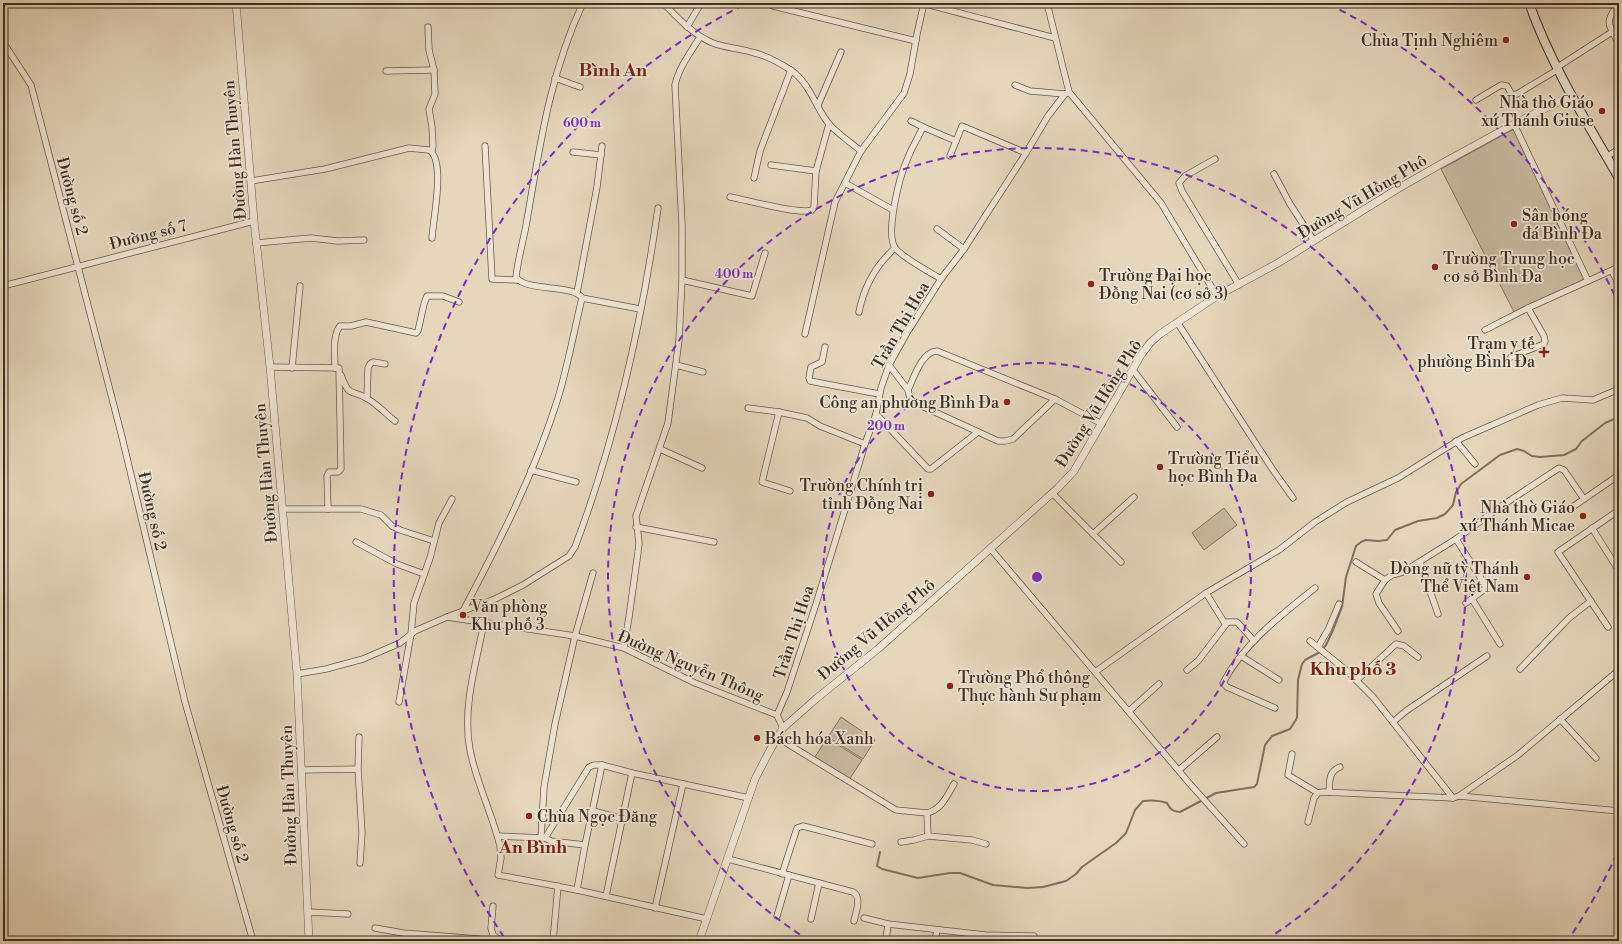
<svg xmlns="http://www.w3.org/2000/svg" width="1622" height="944" font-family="'Libre Bodoni',serif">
	<rect width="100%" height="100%" fill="#e6d6bc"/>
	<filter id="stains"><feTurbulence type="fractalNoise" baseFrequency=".005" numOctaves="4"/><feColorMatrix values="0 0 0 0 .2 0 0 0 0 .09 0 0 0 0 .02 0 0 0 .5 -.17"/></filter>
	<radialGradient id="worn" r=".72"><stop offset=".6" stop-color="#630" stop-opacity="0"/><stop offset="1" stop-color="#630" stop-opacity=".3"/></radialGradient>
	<!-- green -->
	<g fill="#c9baa2" stroke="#827463">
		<polygon points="1514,129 1585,280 1514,312 1441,169"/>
		<polygon points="1224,508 1237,525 1204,550 1192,533"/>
		<polygon points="841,717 875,740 863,759 828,737"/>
		<polygon points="827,738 862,760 849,780 815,757"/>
	</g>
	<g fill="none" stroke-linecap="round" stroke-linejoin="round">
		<!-- stream -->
		<path stroke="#7f7160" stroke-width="2" d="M880 852 877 866 882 869 918 878 950 873H960L993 885 1027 888 1043 887 1066 881 1076 874 1082 867 1116 843 1126 833 1135 810 1143 801C1152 800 1159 800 1167 803 1170 809 1173 812 1180 812L1216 793 1254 787 1257 784 1265 745 1272 736 1290 729 1297 718 1298 680 1302 664 1305 660 1320 652 1326 645 1333 630 1342 607 1346 577 1356 546 1361 542 1366 540 1378 541 1387 540 1395 530 1418 521 1437 518 1445 514 1453 505 1456 492 1461 484 1500 455 1517 449 1524 451 1532 456 1540 457 1564 455 1576 449 1582 441 1605 423 1619 417"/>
		<!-- minor casing -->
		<g stroke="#66594a" stroke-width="7">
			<g id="minor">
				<path d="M583 3C550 73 540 145 527 220 524 239 518 258 516 277 525 292 574 284 582 298L640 309"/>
				<path d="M663 3C678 18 693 35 713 43 725 48 739 48 751 52 766 55 780 63 792 71 811 85 815 107 829 124 838 134 850 142 861 151"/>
				<polyline points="922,3 1055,38"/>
				<polyline points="1047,3 1069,92 1161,203 1217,296"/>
				<path d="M1619 3C1604 23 1608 23 1619 44"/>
				<polyline points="773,6 916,41"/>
				<polyline points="428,27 429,50 434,70 435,94 429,109 432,127 433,146 432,151"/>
				<polyline points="687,27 701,3"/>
				<polyline points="3,42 31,85 122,437 185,702 253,941"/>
				<polyline points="1556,68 1612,32"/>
				<polyline points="386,71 434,70"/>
				<polyline points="555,78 580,87"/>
				<polyline points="1015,85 1030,91 1065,94"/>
				<polyline points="1476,100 1501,85 1507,86 1512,95 1517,94 1557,70"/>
				<polyline points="818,105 841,52"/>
				<path d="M911 121 923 127C918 138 911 149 907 160 900 175 884 236 896 249 905 259 928 271 941 279"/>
				<polyline points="1514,124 1588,281"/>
				<polyline points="923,127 956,141"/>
				<polyline points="485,146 492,279 517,280"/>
				<polyline points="573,152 601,155"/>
				<polyline points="950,156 962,126 1026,153"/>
				<polyline points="1606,157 1619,149"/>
				<polyline points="1215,159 1185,176 1179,183 1182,191 1239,285"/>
				<polyline points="771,165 816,171"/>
				<polyline points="1274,174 1290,204 1314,241"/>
				<polyline points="754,178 760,151 791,70"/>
				<path d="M251 181 325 169 409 148 429 150C446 160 433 219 432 238"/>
				<polyline points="845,183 893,210"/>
				<path d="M730 197C747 200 799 215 812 210L814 207 816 171 829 124"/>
				<polyline points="937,229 964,249"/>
				<polyline points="256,243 311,238 338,241 364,240"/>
				<polyline points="1612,271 1619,285"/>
				<polyline points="682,280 752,296 765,253"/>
				<polyline points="3,286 254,221"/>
				<polyline points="577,293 597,187 602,146"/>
				<path d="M859 312C864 286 875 266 895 248"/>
				<polyline points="1177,322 1273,470 1293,498"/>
				<polyline points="1485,330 1528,308 1619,267"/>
				<polyline points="805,334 835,202 861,151 904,93 910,74 917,34 924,3"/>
				<polyline points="825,347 822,362 811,367 809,378 810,381 879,394"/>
				<polyline points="1511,357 1544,344 1545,341 1544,336 1528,308"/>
				<polyline points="676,365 703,372"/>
				<polyline points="889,365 908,390 910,399 913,402 998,441 1006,441 1013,439 1055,399"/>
				<polyline points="270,367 339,368 341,469 338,472 329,472 327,476 328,509"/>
				<polyline points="292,368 300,286"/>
				<path d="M335 368C335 356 332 336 340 326H351L366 322 416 333 418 331 424 304 427 296H443L459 302"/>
				<polyline points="1133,370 1177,427"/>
				<path d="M341 375C350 399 350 388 368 399 378 405 386 414 395 421"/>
				<path d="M908 390C914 378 921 352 937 351L1055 399 1102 424"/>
				<polyline points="367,398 368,368 370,364 373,362 385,364"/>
				<polyline points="748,408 779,412"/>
				<polyline points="876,414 928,469 931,469 978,432"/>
				<polyline points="1456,441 1475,464"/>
				<polyline points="660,449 702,468"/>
				<polyline points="531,470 576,482"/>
				<polyline points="790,491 762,482 779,412 807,418 820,426 865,444"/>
				<polyline points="1052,493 1121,562"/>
				<polyline points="1571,508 1619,475"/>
				<polyline points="282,509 361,509 381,515 392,526 400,530 434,541"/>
				<polyline points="636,527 714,542"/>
				<polyline points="1592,528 1619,571"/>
				<polyline points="1093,534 1134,497"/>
				<polyline points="1456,539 1485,585 1485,589 1466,603"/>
				<polyline points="356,542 397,564 424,574"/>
				<polyline points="990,548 1190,784 1244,844"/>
				<polyline points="1356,562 1385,580"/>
				<polyline points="1420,562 1438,614"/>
				<polyline points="1206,593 1224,622 1237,622 1254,641"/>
				<polyline points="1472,599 1500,644"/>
				<path d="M463 611C499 543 535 472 558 398 568 365 574 331 582 298"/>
				<path d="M447 617 495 599 523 585 569 556 575 547C615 441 642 321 658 208"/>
				<path d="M484 623C476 663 462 709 470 750 476 782 492 813 500 846L501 858 498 875 577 890 707 919"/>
				<polyline points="1608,627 1558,552 1619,510"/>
				<polyline points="1398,631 1379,603 1376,594 1385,580 1392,575 1403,572 1456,539 1503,505 1559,468 1564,470 1584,499"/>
				<polyline points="1310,641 1347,671 1373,697 1453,798"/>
				<polyline points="1318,647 1328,630 1339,604"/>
				<path d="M624 648 629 617 638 552 639 543 636 516 668 423 679 340 682 280V225L675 85C679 67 691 52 700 37"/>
				<polyline points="1241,656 1279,680"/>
				<polyline points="1520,669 1569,618 1591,601"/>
				<polyline points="1187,670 1198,661 1227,623"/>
				<polyline points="1095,672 1206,593 1279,550 1315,522 1347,502 1398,478 1462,438 1538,405 1562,398 1593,400 1619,389"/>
				<polyline points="297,674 326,669 363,659 400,643 415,631 447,617 575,636 624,648 695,683 777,715"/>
				<polyline points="1357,680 1396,644 1404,646 1418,657"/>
				<polyline points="399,702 411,634 414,603 430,558 439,523 452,499"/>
				<path d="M1275 708 1227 687 1223 683C1243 644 1281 615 1315 588"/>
				<polyline points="1129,711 1159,684"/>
				<polyline points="777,715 787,692 816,604 865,444 876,414 881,388 889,365 908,331 941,279 964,249 1026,153 1048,116 1065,94 1069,92"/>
				<polyline points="777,715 783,728"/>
				<polyline points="1560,719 1596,758"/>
				<polyline points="1393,722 1406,711 1487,656"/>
				<polyline points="778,738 896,810 927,813 928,836 972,840 986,844"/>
				<polyline points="1292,754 1288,775 1318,793"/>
				<polyline points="358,769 359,737"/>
				<polyline points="301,770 358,769 362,833 360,863"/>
				<polyline points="1179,770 1217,737"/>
				<path d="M1329 792C1330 781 1328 772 1340 767"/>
				<polyline points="1459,796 1518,755 1619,670"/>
				<polyline points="593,811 623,819"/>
				<path d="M927 813C941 810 947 796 954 784"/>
				<polyline points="1308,822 1314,798 1318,793 1323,792 1453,798 1459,796 1619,811"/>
				<polyline points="498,836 545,838 589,767 594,765 602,765 632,773 749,798"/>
				<polyline points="541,838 544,787 555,724 575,636 593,573"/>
				<polyline points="545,838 551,841 585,845"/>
				<polyline points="901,842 914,840 928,836"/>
				<path d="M728 859 853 892C862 897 856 912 854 921"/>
				<polyline points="782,874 797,828 803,826 872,844"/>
				<polyline points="577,890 585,845 602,765"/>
				<polyline points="606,896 632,773"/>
				<polyline points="493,906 491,928 493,935 501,941"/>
				<polyline points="655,908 683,784"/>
				<polyline points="308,912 348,914"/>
				<polyline points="777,916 789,875"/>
				<polyline points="864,918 888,924 985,935 1034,936"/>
				<polyline points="811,919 819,883"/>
				<polyline points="375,928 403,933 479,939"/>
				<polyline points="553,941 558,886"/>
				<polyline points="886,941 888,924"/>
				<polyline points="935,941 937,930"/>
			</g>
		</g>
		<!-- tertiary casing -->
		<g stroke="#66594a" stroke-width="8">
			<g id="tertiary">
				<polyline points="236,3 254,221 270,367 297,674 309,941"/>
				<polyline points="699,941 755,779 769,752 783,728 817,698 878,649 1058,488 1074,471 1141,355 1150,343 1160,334 1217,296 1278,263 1399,188 1441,164 1514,124 1572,95"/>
			</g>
		</g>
		<!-- secondary casing -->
		<g stroke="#3c2f24" stroke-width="10">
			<path id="secondary" d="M1529 3C1551 65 1586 121 1619 178"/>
		</g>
		<!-- minor -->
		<use href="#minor" stroke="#efe4d3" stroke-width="5.5"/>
		<!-- tertiary -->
		<use href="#tertiary" stroke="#efe4d3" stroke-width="7"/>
		<!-- secondary -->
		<use href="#secondary" stroke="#efe4d3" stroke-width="8"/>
	</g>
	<!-- distance rings -->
	<g fill="none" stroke="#7b2cbf" stroke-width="2" stroke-dasharray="7 5">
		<circle cx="1037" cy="577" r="214"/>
		<path d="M810 941A429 429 0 1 1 1264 941"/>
		<path d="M1617 854A643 643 0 0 1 1570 937M504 937A643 643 0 0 1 745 4M1329 4A643 643 0 0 1 1617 300"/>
	</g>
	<!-- markers -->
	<g fill="#8f2418" stroke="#efe4d3" stroke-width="1.5">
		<circle cx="1506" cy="40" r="4"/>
		<circle cx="1602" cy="111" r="4"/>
		<circle cx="1514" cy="224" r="4"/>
		<circle cx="1435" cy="267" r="4"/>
		<circle cx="1091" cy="284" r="4"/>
		<path d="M1542 346h4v4h4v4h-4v4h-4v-4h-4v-4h4z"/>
		<circle cx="1007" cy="402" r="4"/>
		<circle cx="1160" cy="467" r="4"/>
		<circle cx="931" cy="494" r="4"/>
		<circle cx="1583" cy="516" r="4"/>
		<circle cx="1527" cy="577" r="4"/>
		<circle cx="463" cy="615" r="4"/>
		<circle cx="950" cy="686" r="4"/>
		<circle cx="757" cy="738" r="4"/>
		<circle cx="529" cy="816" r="4"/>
	</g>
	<g text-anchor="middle" stroke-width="3.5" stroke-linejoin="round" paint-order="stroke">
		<!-- poi labels -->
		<g font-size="16" fill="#3c2f24" stroke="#efe4d3" text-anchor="start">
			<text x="1498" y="46" text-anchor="end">Chùa Tịnh Nghiêm</text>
			<text x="1594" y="108" text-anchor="end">Nhà thờ Giáo<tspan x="1594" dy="18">xứ Thánh Giuse</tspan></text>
			<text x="1522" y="221">Sân bóng<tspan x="1522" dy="18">đá Bình Đa</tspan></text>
			<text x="1443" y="264">Trường Trung học<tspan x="1443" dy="18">cơ sở Bình Đa</tspan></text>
			<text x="1099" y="281">Trường Đại học<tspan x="1099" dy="18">Đồng Nai (cơ sở 3)</tspan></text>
			<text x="1535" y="349" text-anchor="end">Trạm y tế<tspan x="1535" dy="18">phường Bình Đa</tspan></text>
			<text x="999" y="408" text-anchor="end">Công an phường Bình Đa</text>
			<text x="1168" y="464">Trường Tiểu<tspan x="1168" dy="18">học Bình Đa</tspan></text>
			<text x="923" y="491" text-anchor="end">Trường Chính trị<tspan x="923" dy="18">tỉnh Đồng Nai</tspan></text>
			<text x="1575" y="513" text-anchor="end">Nhà thờ Giáo<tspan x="1575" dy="18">xứ Thánh Micae</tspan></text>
			<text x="1519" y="574" text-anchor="end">Dòng nữ tỳ Thánh<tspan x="1519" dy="18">Thể Việt Nam</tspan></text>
			<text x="471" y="612">Văn phòng<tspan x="471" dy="18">Khu phố 3</tspan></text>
			<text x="958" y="683">Trường Phổ thông<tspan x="958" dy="18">Thực hành Sư phạm</tspan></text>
			<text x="765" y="744">Bách hóa Xanh</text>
			<text x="537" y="822">Chùa Ngọc Đăng</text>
		</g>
		<!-- street labels -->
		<g font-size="16" fill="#3c2f24" stroke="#efe4d3">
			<text transform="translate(234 150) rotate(-95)" y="6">Đường Hàn Thuyên</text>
			<text transform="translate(73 196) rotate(75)" y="6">Đường số 2</text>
			<text transform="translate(1362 196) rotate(-31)" y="6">Đường Vũ Hồng Phô</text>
			<text transform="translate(148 234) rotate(-14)" y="6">Đường số 7</text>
			<text transform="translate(900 325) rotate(-60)" y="6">Trần Thị Hoa</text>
			<text transform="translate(1098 403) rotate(-58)" y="6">Đường Vũ Hồng Phô</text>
			<text transform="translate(265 473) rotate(-95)" y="6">Đường Hàn Thuyên</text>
			<text transform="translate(153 511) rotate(77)" y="6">Đường số 2</text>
			<text transform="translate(876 629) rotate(-40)" y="6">Đường Vũ Hồng Phô</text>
			<text transform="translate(793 632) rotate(-72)" y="6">Trần Thị Hoa</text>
			<text transform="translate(691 665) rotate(23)" y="6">Đường Nguyễn Thông</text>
			<text transform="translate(288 795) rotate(-92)" y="6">Đường Hàn Thuyên</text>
			<text transform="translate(233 824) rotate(74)" y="6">Đường số 2</text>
		</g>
		<!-- quarter labels -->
		<g font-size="18" font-weight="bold" fill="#7a1f14" stroke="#efe4d3">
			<text x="613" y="76">Bình An</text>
			<text x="1353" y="675">Khu phố 3</text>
			<text x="533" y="853">An Bình</text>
		</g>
	</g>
	<circle cx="1037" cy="577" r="6" fill="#7b2cbf" stroke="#efe4d3" stroke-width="2"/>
	<g font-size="12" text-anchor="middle" font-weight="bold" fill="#7b2cbf" stroke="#efe4d3" stroke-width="3.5" stroke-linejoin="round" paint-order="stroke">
		<text x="582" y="127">600 m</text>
		<text x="734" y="278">400 m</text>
		<text x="886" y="430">200 m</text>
	</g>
	<!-- margin -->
	<rect width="1622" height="944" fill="none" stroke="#e6d6bc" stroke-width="16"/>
	<rect x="4" y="4" width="1614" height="936" fill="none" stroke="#3c2f24" stroke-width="2"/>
	<rect x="8" y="8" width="1606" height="928" fill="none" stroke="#3c2f24"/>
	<rect width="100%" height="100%" filter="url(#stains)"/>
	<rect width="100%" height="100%" fill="url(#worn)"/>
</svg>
